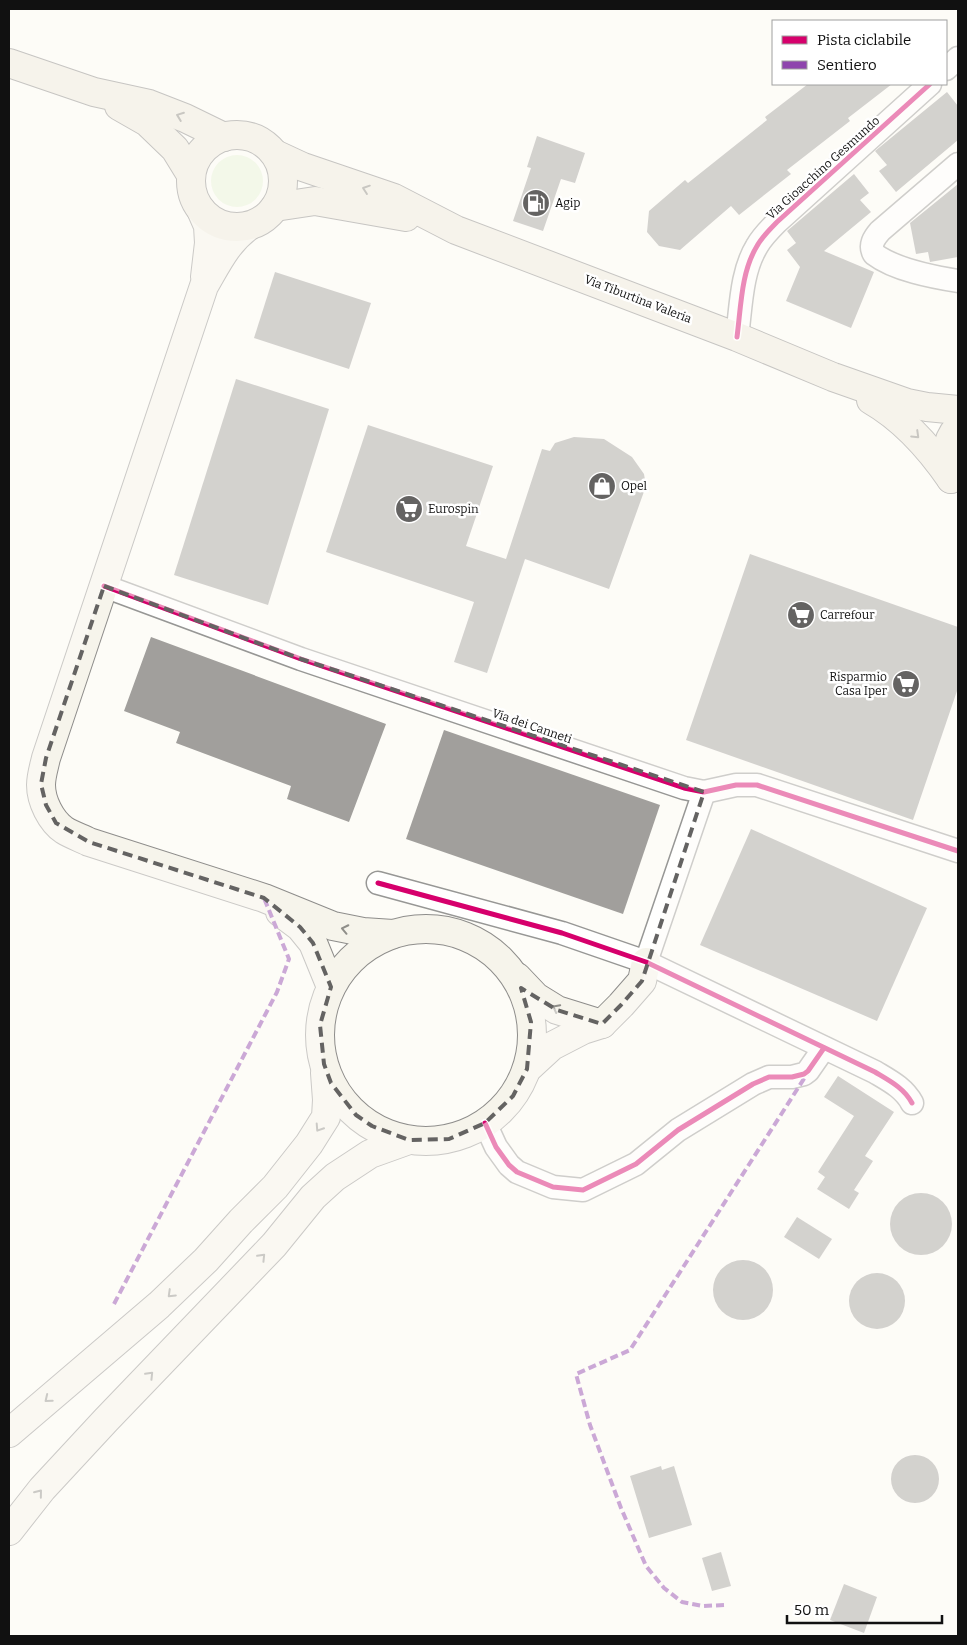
<svg xmlns="http://www.w3.org/2000/svg" width="967" height="1645" font-family="Bitter,serif">
	<rect width="100%" height="100%" fill="#fdfcf7"/>
	<!-- green -->
	<circle fill="#e7f3d7" cx="237" cy="181" r="26"/>
	<!-- building -->
	<g fill="#a19f9c">
		<polygon points="808,84 892,84 848,118 850,121 787,170 791,174 739,215 731,206 680,250 659,246 647,232 649,211 685,180 688,183 767,120 765,117"/>
		<polygon points="947,92 958,106 958,140 896,192 879,171 887,165 875,151"/>
		<polygon points="537,136 585,153 575,183 561,179 543,231 513,221 531,168 527,167"/>
		<polygon points="854,174 869,193 860,200 871,212 824,251 874,272 851,328 786,301 800,267 787,250 796,243 787,231"/>
		<polygon points="958,184 958,257 930,262 928,252 916,254 910,223"/>
		<polygon points="275,272 371,303 349,369 254,338"/>
		<polygon points="236,379 329,409 268,605 174,575"/>
		<polygon points="368,425 493,466 466,546 506,559 542,449 550,451 555,443 574,437 604,439 632,457 644,474 646,486 609,589 525,559 487,673 454,662 474,602 326,552"/>
		<polygon points="750,554 958,627 958,688 913,820 686,740"/>
		<polygon points="151,637 386,724 349,822 287,799 291,786 176,743 180,732 124,711"/>
		<polygon points="444,730 660,805 623,914 406,839"/>
		<polygon points="751,829 927,908 877,1021 700,945"/>
		<polygon points="838,1076 894,1112 865,1156 873,1161 854,1190 859,1193 849,1209 817,1189 825,1177 818,1172 854,1116 824,1097"/>
		<circle cx="921" cy="1224" r="31"/>
		<polygon points="797,1217 832,1239 819,1259 784,1237"/>
		<circle cx="743" cy="1290" r="30"/>
		<circle cx="877" cy="1301" r="28"/>
		<circle cx="915" cy="1479" r="24"/>
		<polygon points="661,1466 662,1470 674,1466 692,1525 649,1538 630,1476"/>
		<polygon points="721,1552 731,1586 712,1591 702,1558"/>
		<polygon points="844,1584 877,1597 864,1633 830,1620"/>
	</g>
	<g fill="none" stroke-linecap="round" stroke-linejoin="round">
		<!-- minor casing -->
		<g stroke="#979795" stroke-width="25">
			<g id="minor">
				<polyline points="946,69 958,58"/>
				<path d="M958 164 880 231C874 238 869 245 874 254 895 270 933 277 958 281"/>
				<path d="M737 337C741 307 741 272 757 246 762 237 770 229 777 222L930 84"/>
				<polyline points="104,586 301,659 684,788 704,792 736,785 757,785 958,851"/>
				<path d="M378 883 562 933 646 962 875 1072C890 1081 904 1088 912 1103"/>
				<polyline points="646,962 704,792"/>
				<polyline points="485,1123 496,1147 509,1165 517,1172 553,1187 583,1190 636,1164 678,1130 753,1084 769,1077 792,1077 804,1074 808,1071 824,1048"/>
			</g>
		</g>
		<!-- secondary casing -->
		<g stroke="#8e8d8b" stroke-width="30">
			<g id="secondary">
				<polyline points="201,210 208,226 209,243 205,277"/>
				<path d="M249 226C227 242 218 262 204 286L46 758C44 767 41 776 41 785 41 801 51 821 64 830 72 835 81 838 89 842L264 898 333 926 363 932 393 934"/>
				<polyline points="280,912 300,927 313,943 331,987"/>
				<circle cx="426" cy="1035" r="106"/>
				<polyline points="517,977 536,997 557,1010 602,1024"/>
				<polyline points="527,1069 552,1046 583,1030 602,1024 621,1005 642,981 646,962"/>
				<polyline points="9,1433 159,1305 206,1260 241,1221 275,1187 309,1144 326,1117 327,1100 325,1073"/>
				<polyline points="9,1531 42,1489 106,1420 274,1245 313,1197 335,1177 370,1154 409,1140"/>
			</g>
		</g>
		<!-- primary casing -->
		<g stroke="#858482" stroke-width="30">
			<g id="primary">
				<polyline points="9,63 94,92 149,104 185,118 224,137"/>
				<polyline points="119,106 147,122 175,149 191,175"/>
				<circle cx="237" cy="181" r="46"/>
				<polyline points="275,154 303,167 394,198 456,230 737,337 833,377 907,403 927,407 958,410"/>
				<polyline points="275,207 315,201 406,217"/>
				<path d="M871 400C904 419 929 447 951 479"/>
				<path d="M951 479C945 460 944 443 958 427"/>
			</g>
		</g>
		<!-- minor -->
		<use href="#minor" stroke="#fffffe" stroke-width="22"/>
		<!-- secondary -->
		<use href="#secondary" stroke="#f6f4eb" stroke-width="28"/>
		<!-- primary -->
		<use href="#primary" stroke="#ede9dc" stroke-width="28"/>
		<!-- quiet -->
		<g stroke="#8e44ad" stroke-width="4" stroke-dasharray="8 4" stroke-linecap="butt">
			<polyline points="114,1304 277,992 289,959 264,898"/>
			<polyline points="724,1605 703,1606 682,1602 664,1588 646,1566 621,1508 590,1425 576,1374 630,1350 807,1074"/>
		</g>
		<!-- cycleway casing -->
		<g stroke="#fff" stroke-width="8">
			<g id="cycleway">
				<path d="M737 337C741 307 741 272 757 246 762 237 770 229 777 222L930 84"/>
				<polyline points="104,586 301,659 684,788 704,792 736,785 757,785 958,851"/>
				<path d="M378 883 562 933 646 962 875 1072C890 1081 904 1088 912 1103"/>
				<polyline points="485,1123 496,1147 509,1165 517,1172 553,1187 583,1190 636,1164 678,1130 753,1084 769,1077 792,1077 804,1074 808,1071 824,1048"/>
			</g>
		</g>
		<!-- cycleway -->
		<use href="#cycleway" stroke="#d6006c" stroke-width="5"/>
	</g>
	<!-- one-way arrows -->
	<defs><path id="oneway-chevron" d="M-2-3.5L2.5 0L-2 3.5" fill="none" stroke-width="1.6" stroke-linecap="round" stroke-linejoin="round" transform="scale(1.25)"/></defs>
	<g stroke="#8a8881">
		<use href="#oneway-chevron" transform="translate(180 116) rotate(-159)"/>
		<use href="#oneway-chevron" transform="translate(366 189) rotate(-161)"/>
		<use href="#oneway-chevron" transform="translate(916 435) rotate(44)"/>
	</g>
	<g stroke="#8f8e89">
		<use href="#oneway-chevron" transform="translate(345 929) rotate(-168)"/>
		<use href="#oneway-chevron" transform="translate(556 1008) rotate(-153)"/>
		<use href="#oneway-chevron" transform="translate(319 1128) rotate(123)"/>
		<use href="#oneway-chevron" transform="translate(262 1257) rotate(-46)"/>
		<use href="#oneway-chevron" transform="translate(171 1294) rotate(136)"/>
		<use href="#oneway-chevron" transform="translate(150 1375) rotate(-46)"/>
		<use href="#oneway-chevron" transform="translate(48 1399) rotate(141)"/>
		<use href="#oneway-chevron" transform="translate(39 1493) rotate(-51)"/>
	</g>
	<!-- marked area -->
	<path d="M0 0H967V1645H0ZM104 586 301 659 704 792 642 981 621 1005 602 1024 557 1010 521 988 531 1022 527 1069 513 1096 485 1123 449 1139 409 1140 372 1126 356 1115 331 1083 324 1064 320 1025 331 987 313 943 300 927 264 898 89 842 56 823 46 805 41 784 46 758Z" fill="#fdfcf7" fill-opacity=".55" fill-rule="evenodd"/>
	<path fill="none" stroke="#646362" stroke-width="4" stroke-dasharray="10 6" stroke-linejoin="round" d="M104 586 301 659 704 792 642 981 621 1005 602 1024 557 1010 521 988 531 1022 527 1069 513 1096 485 1123 449 1139 409 1140 372 1126 356 1115 331 1083 324 1064 320 1025 331 987 313 943 300 927 264 898 89 842 56 823 46 805 41 784 46 758Z"/>
	<!-- icons -->
	<defs>
		<g id="fuel-disc" transform="scale(1.4375)"><circle r="9.5" fill="#646362" stroke="#fff"/><path d="M-5.5-6h7V0h2V4h1.3V-2.5L3-4.5l.8-.8L6-3V5H2.5V1h-1V6h-7ZM-4.2-4.7v3.2H.2V-4.7Z" fill="#fff"/></g>
		<g id="shop-disc" transform="scale(1.4375)"><circle r="9.5" fill="#646362" stroke="#fff"/><path d="M-5-2.5h2.3a2.7 3.5 0 0 1 5.4 0H5L5.5 6h-11ZM-1.5-2.5h3a1.5 2.3 0 0 0-3 0Z" fill="#fff"/></g>
		<g id="supermarket-disc" transform="scale(1.4375)"><circle r="9.5" fill="#646362" stroke="#fff"/><path d="M-6-5.5h2.5l.6 2H6L4.5 2H-2.5L-4.4-4H-6ZM-1.5 3.2a1.3 1.3 0 1 0 .1 0ZM3 3.2a1.3 1.3 0 1 0 .1 0Z" fill="#fff"/></g>
	</defs>
	<g fill-rule="evenodd">
		<use href="#fuel-disc" x="536" y="203"/>
		<use href="#shop-disc" x="602" y="486"/>
		<use href="#supermarket-disc" x="409" y="509"/>
		<use href="#supermarket-disc" x="801" y="615"/>
		<use href="#supermarket-disc" x="906" y="684"/>
	</g>
	<g text-anchor="middle" stroke-width="5" stroke-linejoin="round" paint-order="stroke">
		<!-- street labels -->
		<g font-size="12" fill="#111" stroke="#fff">
			<text transform="translate(823 168) rotate(-42)" y="4">Via Gioacchino Gesmundo</text>
			<text transform="translate(638 299) rotate(21)" y="4">Via Tiburtina Valeria</text>
			<text transform="translate(532 726) rotate(19)" y="4">Via dei Canneti</text>
		</g>
		<!-- poi labels -->
		<g font-size="12" fill="#111" stroke="#fff" text-anchor="start">
			<text x="555" y="207">Agip</text>
			<text x="621" y="490">Opel</text>
			<text x="428" y="513">Eurospin</text>
			<text x="820" y="619">Carrefour</text>
			<text x="887" y="681" text-anchor="end">Risparmio<tspan x="887" dy="14">Casa Iper</tspan></text>
		</g>
	</g>
	<!-- border -->
	<rect width="967" height="1645" fill="none" stroke="#111111" stroke-width="20"/>
	<!-- legend -->
	<rect x="772" y="20" width="175" height="65" fill="#ffffff" stroke="#a0a0a0"/>
	<rect x="782" y="36" width="25" height="8" fill="#d6006c" stroke="#a0a0a0"/>
	<text x="817" y="45" font-size="15" fill="#111111">Pista ciclabile</text>
	<rect x="782" y="61" width="25" height="8" fill="#8e44ad" stroke="#a0a0a0"/>
	<text x="817" y="70" font-size="15" fill="#111111">Sentiero</text>
	<!-- scale -->
	<path d="M787 1615v8h155v-8" fill="none" stroke="#111111" stroke-width="2.5"/>
	<text x="794" y="1615" font-size="15" fill="#111111" stroke="#ffffff" stroke-width="4" paint-order="stroke">50 m</text>
</svg>
